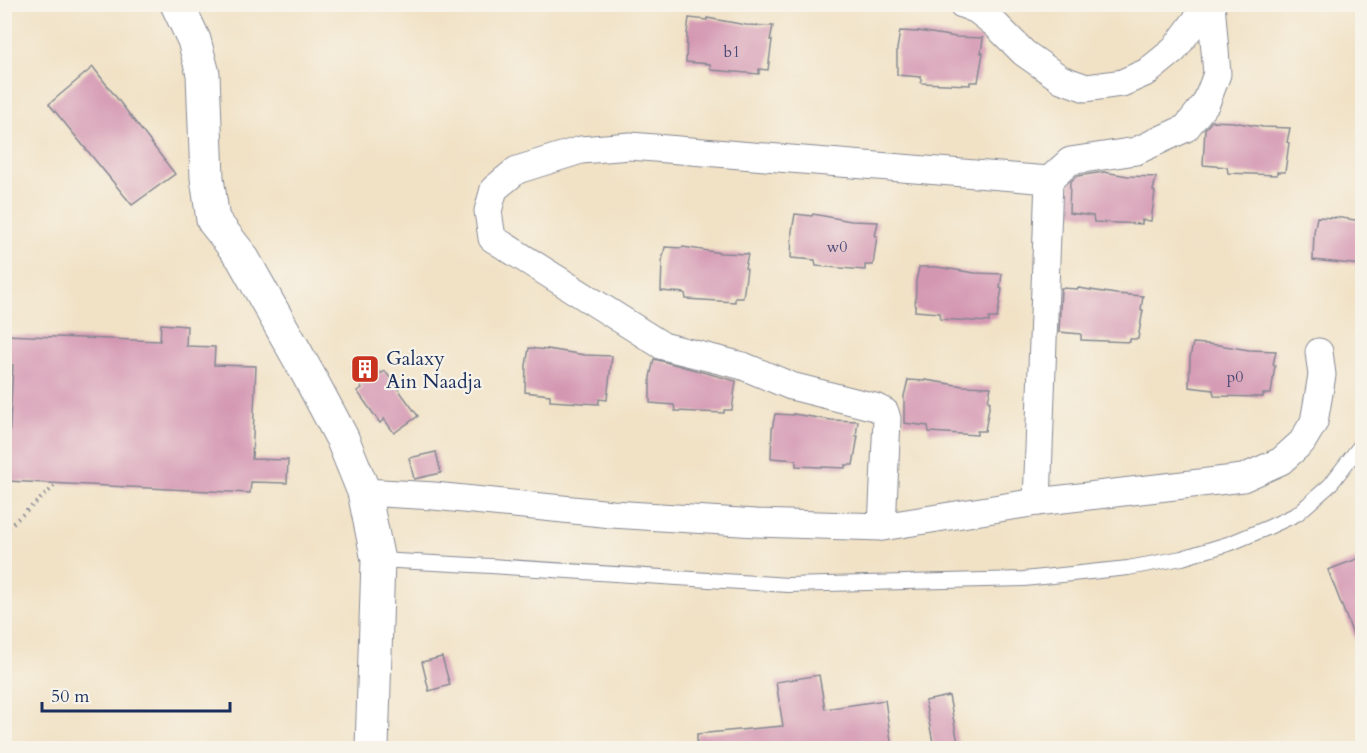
<svg xmlns="http://www.w3.org/2000/svg" width="1367" height="753" font-family="Cardo,serif">
	<rect width="100%" height="100%" fill="#f7f3e8"/>
	<filter id="ink" filterUnits="userSpaceOnUse"><feTurbulence type="fractalNoise" baseFrequency=".0167" numOctaves="2"/><feDisplacementMap in="SourceGraphic" scale="12" xChannelSelector="R" yChannelSelector="G"/><feConvolveMatrix kernelMatrix="1 2 1 2 8 2 1 2 1" color-interpolation-filters="sRGB"/></filter>
	<filter id="wash" filterUnits="userSpaceOnUse"><feTurbulence type="fractalNoise" baseFrequency=".008" numOctaves="4" result="noise"/><feDisplacementMap in="SourceGraphic" scale="24" xChannelSelector="R" yChannelSelector="G"/><feGaussianBlur stdDeviation="1.35" result="paint"/><feColorMatrix in="noise" values="0 0 0 0 0 0 0 0 0 0 0 0 0 0 0 0 0 1.4 0 .05"/><feComposite in="paint" operator="in"/></filter>
	<g filter="url(#wash)">
		<rect width="100%" height="100%" fill="#f1e2c6"/>
		<g id="blocks">
			<!-- building -->
			<g fill="#d497b2">
				<polygon points="689,18 707,20 707,18 746,25 773,26 770,40 772,40 768,70 759,69 759,74 711,70 710,64 686,62 687,33"/>
				<polygon points="900,31 918,32 918,31 956,37 983,38 981,53 983,53 978,82 970,82 970,85 921,83 921,77 897,75 897,49"/>
				<polygon points="93,67 175,174 132,205 49,104"/>
				<polygon points="1212,121 1233,122 1263,127 1290,128 1287,142 1289,143 1285,172 1277,172 1277,175 1228,173 1227,167 1203,165 1205,129"/>
				<polygon points="1104,172 1128,176 1156,177 1153,191 1155,192 1151,221 1142,220 1142,224 1094,222 1093,216 1069,213 1070,182 1077,176"/>
				<polygon points="795,214 812,216 813,214 851,221 878,222 875,236 877,236 873,265 865,265 865,270 816,266 815,260 791,258 792,231"/>
				<polygon points="1317,217 1335,218 1335,217 1362,221 1362,265 1313,260 1314,232"/>
				<polygon points="665,247 682,248 683,247 721,253 748,254 745,268 747,269 743,298 735,298 735,302 686,299 685,293 661,291 662,261"/>
				<polygon points="919,267 937,267 975,273 1002,274 1000,288 1002,289 997,318 989,318 989,322 940,319 940,313 915,311 916,281"/>
				<polygon points="1061,288 1078,289 1078,288 1116,294 1143,296 1141,310 1143,310 1138,339 1130,339 1130,342 1081,340 1081,334 1059,332"/>
				<polygon points="161,324 187,326 186,346 215,347 214,365 256,366 252,459 288,460 287,483 251,482 250,493 7,481 13,365 4,365 4,335 160,341"/>
				<polygon points="1193,343 1219,345 1249,350 1276,351 1273,365 1275,365 1271,394 1263,394 1263,397 1214,396 1213,390 1189,387 1190,358"/>
				<polygon points="529,348 547,350 547,349 585,355 612,356 607,400 599,399 599,404 550,401 550,395 525,392 526,365"/>
				<polygon points="371,357 380,374 385,371 418,416 394,433 384,419 380,423 357,391 362,388 351,367"/>
				<polygon points="654,359 736,381 732,410 724,410 724,413 675,411 674,405 650,403 650,377"/>
				<polygon points="908,380 925,381 925,380 963,386 991,387 988,401 990,402 985,431 977,431 977,435 929,432 928,426 904,423 904,396"/>
				<polygon points="775,414 793,415 793,414 831,420 858,421 856,436 858,436 853,465 845,465 845,468 796,466 796,460 771,458 772,429"/>
				<polygon points="436,452 441,473 414,479 409,458"/>
				<polygon points="1362,557 1362,655 1361,655 1328,570"/>
				<polygon points="442,657 450,685 429,691 422,662"/>
				<polygon points="819,675 825,709 885,700 892,748 697,748 697,734 783,726 776,682"/>
				<polygon points="949,696 959,748 934,748 925,701"/>
			</g>
		</g>
	</g>
	<g filter="url(#ink)">
		<use href="#blocks" fill-opacity="0" stroke="#868892" stroke-width="1.5"/>
		<g fill="none" stroke-linecap="round" stroke-linejoin="round">
			<!-- lane casing -->
			<g stroke="#868892" stroke-width="16">
				<polyline id="lane" points="378,560 491,566 788,585 1024,579 1128,568 1182,558 1231,543 1267,528 1297,514 1330,485 1362,443"/>
			</g>
			<!-- street casing -->
			<g stroke="#868892" stroke-width="29">
				<g id="street">
					<polyline points="962,4 977,10 995,24 1024,53 1061,79 1086,88 1122,83 1147,72 1174,50 1208,4"/>
					<polyline points="1049,180 1070,161 1136,151 1186,128 1206,103 1217,74 1211,4"/>
					<polyline points="364,492 434,496 612,514 756,523 882,527 1037,502 1243,478 1281,461 1302,442 1314,422 1318,399 1322,375 1319,352"/>
					<polyline points="882,527 887,419 885,412 875,407 791,386 743,366 663,346 492,238 488,211 494,189 517,170 581,150 630,146 1049,180 1037,502"/>
				</g>
			</g>
			<!-- secondary casing -->
			<g stroke="#868892" stroke-width="35">
				<polyline id="secondary" points="177,4 194,40 203,74 207,178 213,220 242,257 309,376 342,438 364,492 378,560 372,748"/>
			</g>
			<!-- path -->
			<polyline stroke="#868892" stroke-width="4" stroke-dasharray="1.5 4.5" stroke-linecap="butt" points="4,531 57,484"/>
			<!-- lane -->
			<use href="#lane" stroke="#fff" stroke-width="14"/>
			<!-- street -->
			<use href="#street" stroke="#fff" stroke-width="27"/>
			<!-- secondary -->
			<use href="#secondary" stroke="#fff" stroke-width="33"/>
		</g>
	</g>
	<!-- icons -->
	<defs>
		<g id="building-square" transform="scale(1.5)"><rect x="-9" y="-9" width="18" height="18" rx="4" fill="#c8321e" stroke="#f7f3e8"/><path d="M-4-6H4V6H1V3H-1V6H-4ZM-2.5-4.3h1.7v1.8h-1.7ZM.8-4.3h1.7v1.8H.8ZM-2.5-1h1.7V.8h-1.7ZM.8-1h1.7V.8H.8Z" fill="#fff"/></g>
	</defs>
	<g fill-rule="evenodd">
		<use href="#building-square" x="365" y="369"/>
	</g>
	<g text-anchor="middle" stroke-width="4.5" stroke-linejoin="round" paint-order="stroke">
		<!-- number labels -->
		<g font-size="16" fill="#494973">
			<text x="732" y="57">b1</text>
			<text x="837" y="252">w0</text>
			<text x="1235" y="382">p0</text>
		</g>
		<!-- poi labels -->
		<g font-size="20" fill="#1b2f5e" stroke="#f7f3e8" text-anchor="start">
			<text x="386" y="365">Galaxy<tspan x="386" dy="23">Ain Naadja</tspan></text>
		</g>
	</g>
	<!-- margin -->
	<rect width="1367" height="753" fill="none" stroke="#f7f3e8" stroke-width="24"/>
	<!-- scale -->
	<path d="M42 702v9h188v-9" fill="none" stroke="#1b2f5e" stroke-width="3"/>
	<text x="51" y="702" font-size="18" fill="#1b2f5e" stroke="#f7f3e8" stroke-width="4.5" paint-order="stroke">50 m</text>
</svg>
